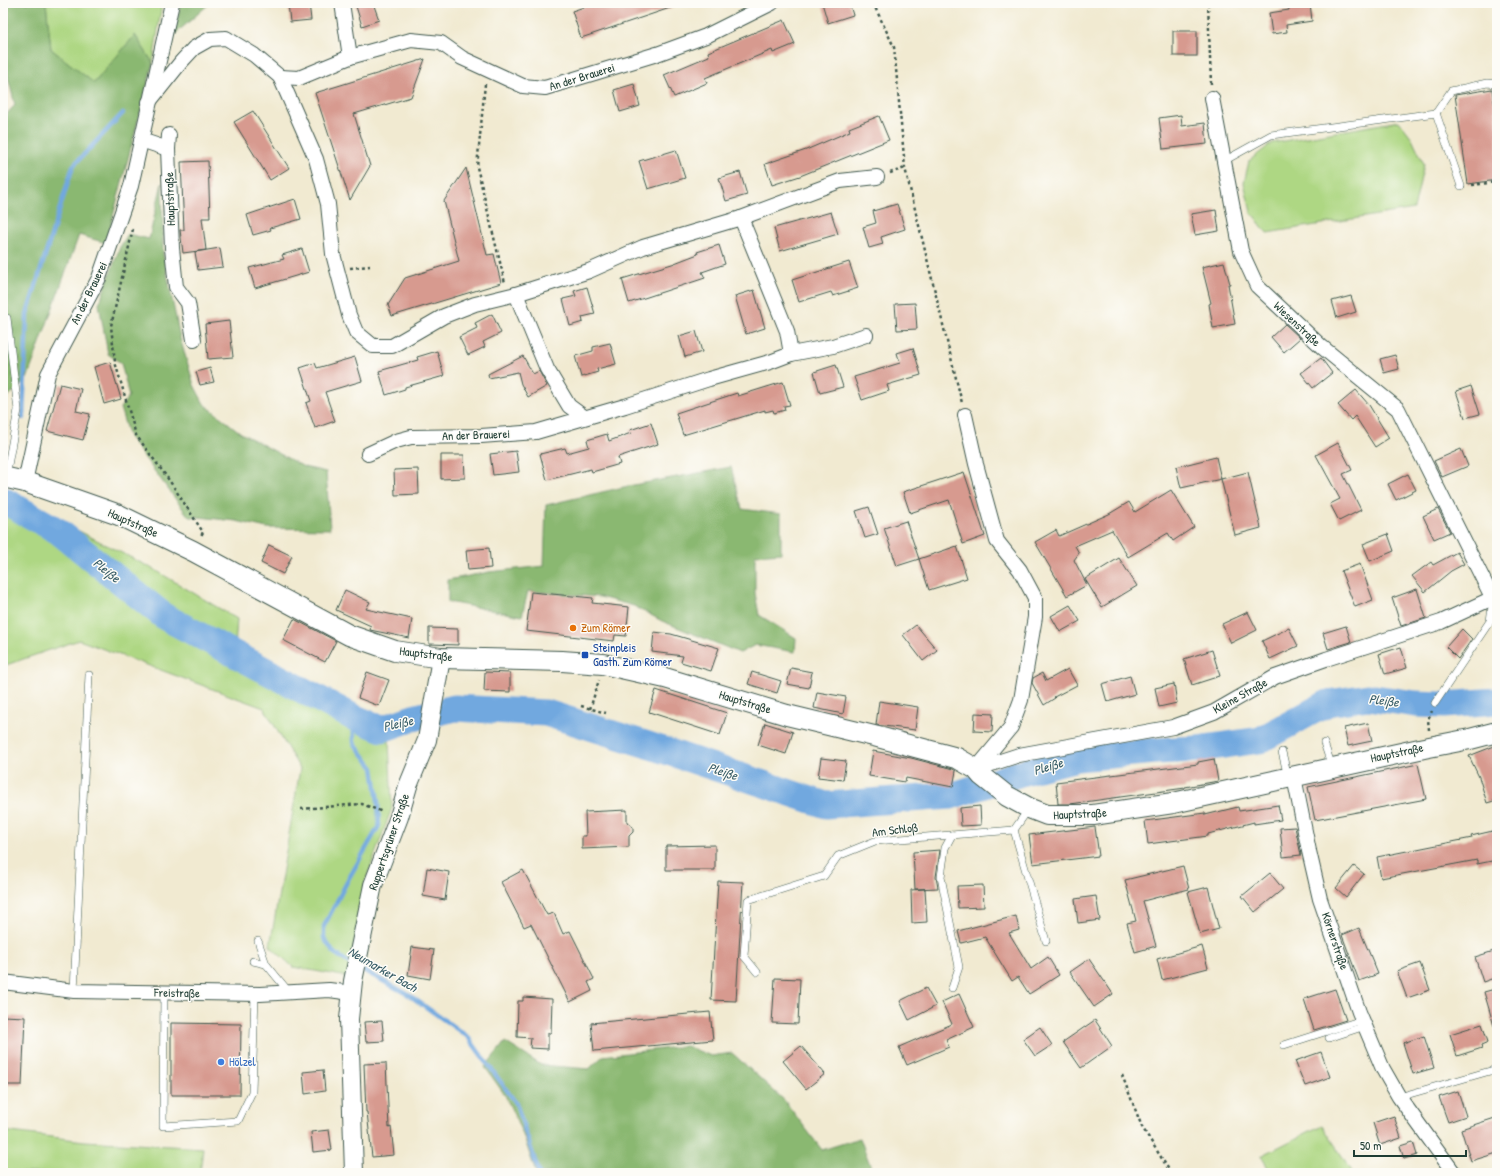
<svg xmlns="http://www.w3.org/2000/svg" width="1500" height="1176" font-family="'Patrick Hand',sans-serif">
	<rect width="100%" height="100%" fill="#fdfcf7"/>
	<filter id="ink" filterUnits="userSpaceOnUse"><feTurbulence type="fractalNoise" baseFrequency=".025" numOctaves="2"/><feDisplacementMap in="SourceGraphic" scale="8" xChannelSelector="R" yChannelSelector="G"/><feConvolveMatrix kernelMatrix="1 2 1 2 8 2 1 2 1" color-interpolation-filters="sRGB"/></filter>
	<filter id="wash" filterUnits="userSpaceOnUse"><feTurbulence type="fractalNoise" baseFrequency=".012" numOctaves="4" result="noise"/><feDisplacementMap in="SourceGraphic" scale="16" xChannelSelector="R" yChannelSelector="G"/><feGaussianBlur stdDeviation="0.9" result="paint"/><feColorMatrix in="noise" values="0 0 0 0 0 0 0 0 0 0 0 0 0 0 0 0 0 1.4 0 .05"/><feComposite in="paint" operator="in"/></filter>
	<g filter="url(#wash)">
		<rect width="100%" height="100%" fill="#f1ead1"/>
		<!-- green -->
		<g fill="#aed783" stroke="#668a5c">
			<polygon points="46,3 162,3 153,63 135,35 94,83 51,49"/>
			<polygon points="1399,121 1412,138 1424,164 1414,209 1267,233 1251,212 1244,183 1249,161 1272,143"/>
			<polygon points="3,495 15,498 155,570 237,619 235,648 389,740 392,808 365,882 348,977 293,967 270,946 300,769 264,708 79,640 3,666"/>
			<polygon points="1322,1125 1353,1173 1271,1173 1261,1156"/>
			<polygon points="3,1131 84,1141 203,1148 200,1173 3,1173"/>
		</g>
		<!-- forest -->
		<g fill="#8ab871" stroke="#547a52">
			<polygon points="3,3 46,3 51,49 94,83 135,35 153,63 106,243 79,235 27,379 3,401 3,118 15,105 3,57"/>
			<polygon points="181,3 210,3 174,35"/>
			<polygon points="162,183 163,254 180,338 194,385 204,404 241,433 304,467 326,472 330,529 267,528 236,521 199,517 189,517 129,437 120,408 129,396 121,363 108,354 99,304 120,247 128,234 149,239"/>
			<polygon points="731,467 742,509 781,514 781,553 755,555 755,593 759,615 796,638 795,652 755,645 740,653 662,621 634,606 600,597 528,591 522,616 448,602 448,580 489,572 544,566 546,505 628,486"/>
			<polygon points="505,1042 541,1065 589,1069 603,1056 686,1046 711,1056 732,1053 784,1100 822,1150 860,1138 873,1173 536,1173 524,1137 505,1095 485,1067"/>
		</g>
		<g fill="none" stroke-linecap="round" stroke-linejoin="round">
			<!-- stream -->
			<g stroke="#71a8df" stroke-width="4.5">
				<polyline points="23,418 27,314 73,166 123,113"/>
				<polyline points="352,965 333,952 324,938 324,926 349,878 379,826 378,801 373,768 354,743 353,717"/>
				<polyline points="359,968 409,995 468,1037 516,1103 539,1173"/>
			</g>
			<!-- river -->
			<polyline stroke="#71a8df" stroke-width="27" points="3,500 58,531 165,617 353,717 382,729 413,718 455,708 546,713 648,745 826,805 951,796 1027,771 1077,758 1156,751 1197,749 1260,740 1328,703 1368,697 1416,704 1444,705 1497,701"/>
		</g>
		<g id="blocks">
			<!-- building -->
			<g fill="#d79a8f">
				<polygon points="288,3 309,3 311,20 290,22"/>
				<polygon points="355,3 373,3 379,20 362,26"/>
				<polygon points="596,3 679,3 679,5 581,38 572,11"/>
				<polygon points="822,3 849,3 853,15 828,23"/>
				<polygon points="1288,3 1310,3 1312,21 1286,25 1287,32 1272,34 1269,13 1289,10"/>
				<polygon points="784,20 795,44 773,53 772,50 705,78 707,83 674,97 664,75 709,56 708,52"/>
				<rect x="1173" y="31" width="24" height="25"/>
				<polygon points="425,59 411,97 354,114 370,166 350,200 315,93"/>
				<polygon points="634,84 640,106 620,112 614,90"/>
				<polygon points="1492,89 1497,120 1497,180 1468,184 1455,95"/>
				<polygon points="253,111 289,168 270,180 234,122"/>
				<polygon points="1181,115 1182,126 1205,123 1207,144 1163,149 1159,118"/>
				<polygon points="879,116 889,140 800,176 772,185 765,164 806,150 850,131 849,128"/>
				<polygon points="676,150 685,178 648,189 639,161"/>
				<polygon points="208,161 210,218 202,218 206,250 183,253 180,230 184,230 181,162"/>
				<polygon points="466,168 487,255 494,254 501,283 392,316 388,305 405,278 459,261 444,201"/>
				<polygon points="740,172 747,195 726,201 719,178"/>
				<polygon points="295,199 301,219 270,228 271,230 253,235 247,215"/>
				<polygon points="897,204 905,229 881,237 883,244 869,248 863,227 876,223 873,211"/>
				<polygon points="1216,210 1219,231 1195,235 1191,214"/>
				<polygon points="831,212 838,234 780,251 774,228"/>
				<polygon points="719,245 725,264 702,272 705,278 629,303 622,279 672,264 698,254 697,252"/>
				<polygon points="220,248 223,267 198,270 195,252"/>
				<polygon points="302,249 309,272 255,288 249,268 284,259 282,255"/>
				<polygon points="849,262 858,288 833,296 831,292 799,302 792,280"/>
				<polygon points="1224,262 1230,284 1228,284 1235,324 1213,328 1209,304 1211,303 1202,267"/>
				<polygon points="587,287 595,314 582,317 583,322 570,326 563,299 576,296 574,291"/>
				<polygon points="754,290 765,328 746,334 735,296"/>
				<polygon points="1351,296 1356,312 1337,318 1332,301"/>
				<polygon points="915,303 917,329 897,330 895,304"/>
				<polygon points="492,314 501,333 483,342 485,347 468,355 459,337 477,328 475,323"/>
				<polygon points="229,321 233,357 208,359 205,324"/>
				<polygon points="1285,324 1300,338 1284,352 1271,337"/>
				<polygon points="696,331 702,352 685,357 679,336"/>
				<polygon points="610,343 616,364 597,369 598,372 581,377 575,356 593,351 593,347"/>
				<polygon points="913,348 921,375 887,385 889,391 862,400 854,377 900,363 897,353"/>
				<polygon points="437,351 444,376 405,387 405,389 386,395 379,371 418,360 417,357"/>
				<polygon points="1395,355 1399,369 1384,373 1380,359"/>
				<polygon points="523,356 533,374 539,371 547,386 528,397 521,384 518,372 489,378 488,374"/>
				<polygon points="355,357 362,381 325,392 335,421 315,428 306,403 311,401 300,368 315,363 317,368"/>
				<polygon points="1321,358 1332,373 1313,388 1301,373"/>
				<polygon points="110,362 121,399 104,404 94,367"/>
				<polygon points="836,365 843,387 820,393 814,372"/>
				<polygon points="210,368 214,382 200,385 196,372"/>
				<polygon points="783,382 790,405 784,406 785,410 774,413 773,410 765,412 765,410 683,435 676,413 737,393 738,396"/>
				<polygon points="60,384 81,389 76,411 90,414 83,440 47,431"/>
				<polygon points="1471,386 1480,414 1465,418 1456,391"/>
				<polygon points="1356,390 1369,405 1389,438 1375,447 1355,416 1351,420 1338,405"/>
				<polygon points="651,423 658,444 618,457 620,464 592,472 591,469 547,480 540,454 565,448 567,453 589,447 587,440 607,434 609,441 631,433 630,430"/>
				<polygon points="1338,443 1352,470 1343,474 1361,510 1339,521 1330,504 1340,499 1316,455"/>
				<polygon points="1461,449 1468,466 1442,477 1434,461"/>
				<polygon points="516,451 519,472 493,475 490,454"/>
				<polygon points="441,455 464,455 465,478 441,479"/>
				<polygon points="1216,457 1221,479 1181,488 1176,467"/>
				<polygon points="418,469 419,494 395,495 394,470"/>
				<polygon points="964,472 985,536 963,544 949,500 910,513 903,492"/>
				<polygon points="1248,472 1261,528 1235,535 1221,479"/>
				<polygon points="1408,474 1416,490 1396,500 1388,484"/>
				<polygon points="1171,490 1194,527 1173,541 1168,533 1128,557 1112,530 1075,546 1079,553 1074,560 1087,585 1067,596 1035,542 1056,530 1059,536 1109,514 1129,502 1135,512"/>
				<polygon points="869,507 878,534 865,538 856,511"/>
				<polygon points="1438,509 1450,532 1434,539 1423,516"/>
				<polygon points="906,521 919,559 897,566 884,528"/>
				<polygon points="1388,534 1394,551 1370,561 1363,544"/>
				<polygon points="269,545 292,556 283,574 261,563"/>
				<polygon points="957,546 967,578 929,590 919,559"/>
				<polygon points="489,548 491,568 468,570 466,550"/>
				<polygon points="1457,552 1464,564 1451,571 1425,592 1412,576 1431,562 1433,565"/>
				<polygon points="1119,558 1137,586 1102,607 1085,579"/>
				<polygon points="1360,564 1373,600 1355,607 1341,571"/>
				<polygon points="1417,589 1426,618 1401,626 1392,598"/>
				<polygon points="345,590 370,602 366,609 412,619 409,638 370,630 371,626 336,610"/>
				<polygon points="531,592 593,598 592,603 629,607 626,636 615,635 614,641 526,631"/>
				<polygon points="1070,605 1080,621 1060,632 1051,616"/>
				<polygon points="1248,612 1257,630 1231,643 1222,624"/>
				<polygon points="294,619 336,641 325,662 283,640"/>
				<polygon points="916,625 937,650 923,661 903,635"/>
				<polygon points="1346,626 1351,642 1328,649 1323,633"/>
				<polygon points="429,628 458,629 458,645 429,644"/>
				<polygon points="1289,628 1298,646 1270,659 1262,641"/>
				<polygon points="1462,629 1472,639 1458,659 1446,647"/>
				<polygon points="654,632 671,634 719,648 711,671 681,662 683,656 652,652"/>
				<polygon points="1401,647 1407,668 1385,674 1379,654"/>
				<polygon points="1212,650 1220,676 1192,685 1184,659"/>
				<polygon points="791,668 812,672 809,688 787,684"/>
				<polygon points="1068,669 1077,685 1054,697 1055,698 1044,705 1032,683 1033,678 1042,673 1046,681"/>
				<polygon points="367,672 389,680 379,706 358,698"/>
				<polygon points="485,672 510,673 510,692 484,691"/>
				<polygon points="752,672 781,681 777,693 748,684"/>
				<polygon points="1130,676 1135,694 1107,702 1102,684"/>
				<polygon points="1174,684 1177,703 1159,707 1155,688"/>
				<polygon points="656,690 727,713 720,735 649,712"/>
				<polygon points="817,692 846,697 843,714 814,708"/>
				<polygon points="879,701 918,707 915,730 876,725"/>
				<polygon points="975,713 993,714 992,732 974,731"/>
				<polygon points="765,723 793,732 786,754 758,745"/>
				<polygon points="1368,723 1372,741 1348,746 1344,728"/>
				<polygon points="1497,745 1497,800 1487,803 1479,777 1469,756"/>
				<polygon points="873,751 911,758 953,769 956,771 953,787 906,778 905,782 869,776"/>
				<polygon points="821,758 846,761 843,780 818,777"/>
				<polygon points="1214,759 1218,781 1185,787 1185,788 1070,804 1058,804 1056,782 1198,764 1198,762"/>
				<polygon points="1418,764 1426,799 1315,820 1308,787"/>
				<polygon points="1278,805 1281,820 1254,824 1254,822 1208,834 1208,836 1148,844 1145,821 1205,813 1205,815 1238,807 1239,811"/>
				<polygon points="980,806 981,825 961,826 960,808"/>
				<polygon points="627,810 627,822 633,827 633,832 629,836 629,847 582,849 582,836 586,836 585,812"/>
				<polygon points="1095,827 1099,856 1033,864 1029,835"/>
				<polygon points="1295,827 1301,855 1283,857 1280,828"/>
				<polygon points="1497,830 1497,860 1477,864 1477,860 1381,878 1377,857 1472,838 1471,836"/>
				<polygon points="715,845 715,870 666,870 666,846"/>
				<polygon points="940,850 936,877 938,888 915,889 913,852"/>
				<polygon points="1183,866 1189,889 1143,901 1156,946 1135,952 1127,923 1136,921 1125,880"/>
				<polygon points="1354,866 1364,874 1346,897 1336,888"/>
				<polygon points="427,868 449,872 445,900 423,896"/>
				<polygon points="523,870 547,915 554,913 563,934 570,931 594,979 588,982 592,991 570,1002 531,924 524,927 501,882"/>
				<polygon points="1270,873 1283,889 1255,912 1242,896"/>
				<polygon points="718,881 743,882 736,1001 711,1000"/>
				<polygon points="983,885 984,907 958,908 957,886"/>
				<polygon points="1208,887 1219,929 1200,934 1188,892"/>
				<polygon points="925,889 927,922 912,923 911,890"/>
				<polygon points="1096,896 1100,920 1078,923 1075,899"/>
				<polygon points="1016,916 1019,930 1009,933 1031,969 1048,957 1059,975 1029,994 1018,977 1012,981 985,937 961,943 958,931"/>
				<polygon points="1359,928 1378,974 1359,981 1342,935"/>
				<polygon points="1202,946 1208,968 1162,980 1157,959"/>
				<polygon points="412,947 434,950 430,979 408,975"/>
				<polygon points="1497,950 1497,977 1483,982 1475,957"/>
				<polygon points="1089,959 1113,994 1094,1007 1070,972"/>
				<polygon points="1420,963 1430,990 1407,998 1397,971"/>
				<polygon points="775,978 800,979 798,1024 772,1023"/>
				<polygon points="926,988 936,1006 909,1020 900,1001"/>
				<polygon points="1335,989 1346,1020 1314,1030 1304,999"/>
				<polygon points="1495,989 1497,997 1497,1025 1494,1026 1484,992"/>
				<polygon points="959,994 974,1027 946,1040 949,1047 907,1065 899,1047 952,1024 942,1002"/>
				<polygon points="523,997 552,999 551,1033 548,1033 548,1049 530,1048 531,1038 517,1037 518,1001 523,1001"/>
				<polygon points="710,1012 713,1040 594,1051 591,1023"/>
				<polygon points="3,1016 25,1017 22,1085 3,1085"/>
				<polygon points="1095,1020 1112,1046 1081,1068 1063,1042"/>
				<polygon points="382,1021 384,1041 366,1042 364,1022"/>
				<polygon points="171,1023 241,1024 240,1095 171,1095"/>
				<polygon points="1482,1024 1488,1042 1481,1045 1482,1048 1457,1056 1450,1034"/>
				<polygon points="1040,1027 1052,1045 1035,1056 1023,1039"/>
				<polygon points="1424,1036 1434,1068 1413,1074 1403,1043"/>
				<polygon points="801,1046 825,1074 806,1089 783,1061"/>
				<polygon points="1321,1052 1330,1077 1305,1086 1295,1061"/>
				<polygon points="386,1063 389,1128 391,1127 394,1155 372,1157 367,1112 366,1112 364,1064"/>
				<polygon points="323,1070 325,1091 305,1094 303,1072"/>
				<polygon points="1458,1091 1466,1116 1448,1122 1439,1097"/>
				<polygon points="1394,1116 1401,1138 1380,1145 1373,1123"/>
				<polygon points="1495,1118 1497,1126 1497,1153 1471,1161 1461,1129"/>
				<polygon points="329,1130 332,1150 313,1152 311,1132"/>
				<polygon points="1413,1142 1417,1155 1404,1159 1400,1146"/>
			</g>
		</g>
	</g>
	<g filter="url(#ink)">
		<use href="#blocks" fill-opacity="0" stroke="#3e574c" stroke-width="1"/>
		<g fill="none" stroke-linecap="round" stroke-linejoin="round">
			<!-- service casing -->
			<g stroke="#3e574c" stroke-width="8">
				<g id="service">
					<polyline points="1436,113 1461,186"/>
					<polyline points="1224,161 1271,135 1436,113 1451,91 1487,83 1497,84"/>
					<polyline points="6,476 18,410 7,318"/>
					<polyline points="1435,703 1490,621 1493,599"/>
					<polyline points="1324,743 1332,767"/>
					<polyline points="1282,752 1288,777"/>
					<polyline points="1014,830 1046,941"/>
					<polyline points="258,941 266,964 289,992"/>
					<polyline points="253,961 266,964"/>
					<polyline points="757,972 744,956 748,900 824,876 838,856 875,841 1014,830 1028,810"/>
					<polyline points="952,988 959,967 941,877 945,848 952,835"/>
					<polyline points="74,991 89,675"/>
					<polyline points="164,992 163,1126 238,1121 252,1092 255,994"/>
					<polyline points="1329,1038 1365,1026"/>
					<polyline points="1284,1045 1362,1020"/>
					<polyline points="1399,1097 1497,1069"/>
				</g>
			</g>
			<!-- minor casing -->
			<g stroke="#3e574c" stroke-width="16">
				<g id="minor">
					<polyline points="342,3 350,57"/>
					<polyline points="280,77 299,78 350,57 411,40 441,43 462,58 523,86 545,88 657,54 706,36 772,3"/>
					<polyline points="1212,98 1241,251 1257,286 1322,347 1398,409 1493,599"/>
					<polyline points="149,102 181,62 194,48 210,39 226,38 254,55 280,77 316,159 328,204 333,254 349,315 356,332 373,346 392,346 444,316 475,304 516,294 589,271 643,247 741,218 840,181 877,177"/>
					<polyline points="169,135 168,149 172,248 176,287 188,303 194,340"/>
					<polyline points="141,140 168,149"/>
					<polyline points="741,218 787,331 791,354"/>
					<polyline points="516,294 547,369 569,406 584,417"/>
					<polyline points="965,415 976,464 997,541 1020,570 1035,598 1035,617 1021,700 1011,727 976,769"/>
					<polyline points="368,454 396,441 411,437 481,436 536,432 625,406 709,379 770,362 791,354 833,346 866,335"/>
					<polyline points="25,482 48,374 99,278 131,186 172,3"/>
					<polyline points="976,769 1019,755 1173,727 1214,712 1275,677 1326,659 1441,622 1497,596"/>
					<polyline points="1294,777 1309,851 1320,899 1359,1012 1383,1069 1399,1097 1454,1173"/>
					<polyline points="3,982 74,991 260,994 329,990 352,993"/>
				</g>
			</g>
			<!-- tertiary casing -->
			<g stroke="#3e574c" stroke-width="20">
				<polyline id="tertiary" points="354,1173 349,1019 353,981 373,885 399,817 408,786 427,740 441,658"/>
			</g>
			<!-- secondary casing -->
			<g stroke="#3e574c" stroke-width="22">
				<polyline id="secondary" points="3,477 25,482 119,515 193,551 349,635 395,651 441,658 562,661 603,664 665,678 787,715 878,737 957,758 976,769 982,776 1007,796 1029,808 1047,815 1093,815 1173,803 1424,748 1470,739 1497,732"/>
			</g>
			<!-- path -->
			<g stroke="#3e574c" stroke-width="2.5" stroke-dasharray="3 3" stroke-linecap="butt">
				<polyline points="873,3 894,47 905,168 962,403"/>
				<polyline points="1208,3 1211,84"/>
				<polyline points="485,84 477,167 505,283"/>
				<polyline points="890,173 905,168"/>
				<polyline points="1472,185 1497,182"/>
				<polyline points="133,229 111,326 115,362 136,435 169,480 203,532 201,536"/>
				<polyline points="350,268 370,266"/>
				<polyline points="581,706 606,713"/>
				<polyline points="590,709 599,680"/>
				<polyline points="1429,730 1428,719 1432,711"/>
				<polyline points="301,809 362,804 383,812"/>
				<polyline points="1122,1075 1142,1127 1171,1173"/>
			</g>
			<!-- service -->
			<use href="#service" stroke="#fff" stroke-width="7"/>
			<!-- minor -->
			<use href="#minor" stroke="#fff" stroke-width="14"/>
			<!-- tertiary -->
			<use href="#tertiary" stroke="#fff" stroke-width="18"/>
			<!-- secondary -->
			<use href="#secondary" stroke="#fff" stroke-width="20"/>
		</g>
	</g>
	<!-- markers -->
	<circle fill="#e8710a" stroke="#fdfcf7" stroke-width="1.5" cx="573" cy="628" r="4"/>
	<rect fill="#1a4fb4" stroke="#fdfcf7" stroke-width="1.5" x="581" y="651" width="8" height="8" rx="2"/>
	<circle fill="#3f7fe0" stroke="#fdfcf7" stroke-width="1.5" cx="221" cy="1062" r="4"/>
	<g text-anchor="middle" stroke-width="3" stroke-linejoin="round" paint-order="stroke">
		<!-- street labels -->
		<g font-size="12" fill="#1f3d34" stroke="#fdfcf7">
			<text transform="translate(582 77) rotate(-17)" y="4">An der Brauerei</text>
			<text transform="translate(170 199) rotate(-92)" y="4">Hauptstraße</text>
			<text transform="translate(89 293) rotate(-64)" y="4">An der Brauerei</text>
			<text transform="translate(1297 324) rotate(43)" y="4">Wiesenstraße</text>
			<text transform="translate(476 435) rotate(-2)" y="4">An der Brauerei</text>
			<text transform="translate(133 523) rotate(24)" y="4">Hauptstraße</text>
			<text transform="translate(426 654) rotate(7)" y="4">Hauptstraße</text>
			<text transform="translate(1240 696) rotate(-29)" y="4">Kleine Straße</text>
			<text transform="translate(745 702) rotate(17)" y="4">Hauptstraße</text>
			<text transform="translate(1397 753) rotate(-12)" y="4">Hauptstraße</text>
			<text transform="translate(1080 814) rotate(-3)" y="4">Hauptstraße</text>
			<text transform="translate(895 830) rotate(-7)" y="4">Am Schloß</text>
			<text transform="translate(389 842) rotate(-71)" y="4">Ruppertsgrüner Straße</text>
			<text transform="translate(1335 941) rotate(71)" y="4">Körnerstraße</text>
			<text transform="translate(177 993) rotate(1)" y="4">Freistraße</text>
		</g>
		<!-- food labels -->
		<g font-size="12" fill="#c56008" stroke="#fdfcf7" text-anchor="start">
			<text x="581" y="632">Zum Römer</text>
		</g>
		<!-- transit labels -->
		<g font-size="12" fill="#164399" stroke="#fdfcf7" text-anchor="start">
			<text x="593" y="652">Steinpleis<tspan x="593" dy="14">Gasth. Zum Römer</tspan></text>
		</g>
		<!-- shop labels -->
		<g font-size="12" fill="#366cbe" stroke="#fdfcf7" text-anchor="start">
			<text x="229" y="1066">Hölzel</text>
		</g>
		<!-- water labels -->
		<g font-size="13" font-style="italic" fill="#385d67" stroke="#fdfcf7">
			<text transform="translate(107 570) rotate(39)" y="5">Pleiße</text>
			<text transform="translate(1384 700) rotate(7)" y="5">Pleiße</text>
			<text transform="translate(398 723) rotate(-13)" y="5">Pleiße</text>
			<text transform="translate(1048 766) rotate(-17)" y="5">Pleiße</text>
			<text transform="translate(723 771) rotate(18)" y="5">Pleiße</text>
			<text transform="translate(383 969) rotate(30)" y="5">Neumarker Bach</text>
		</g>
	</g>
	<!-- margin -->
	<rect width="1500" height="1176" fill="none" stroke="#fdfcf7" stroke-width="16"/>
	<!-- scale -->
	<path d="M1354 1150v6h112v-6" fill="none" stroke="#1f3d34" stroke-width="2"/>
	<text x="1360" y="1150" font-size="12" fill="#1f3d34" stroke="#fdfcf7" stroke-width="3" paint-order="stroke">50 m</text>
</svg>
